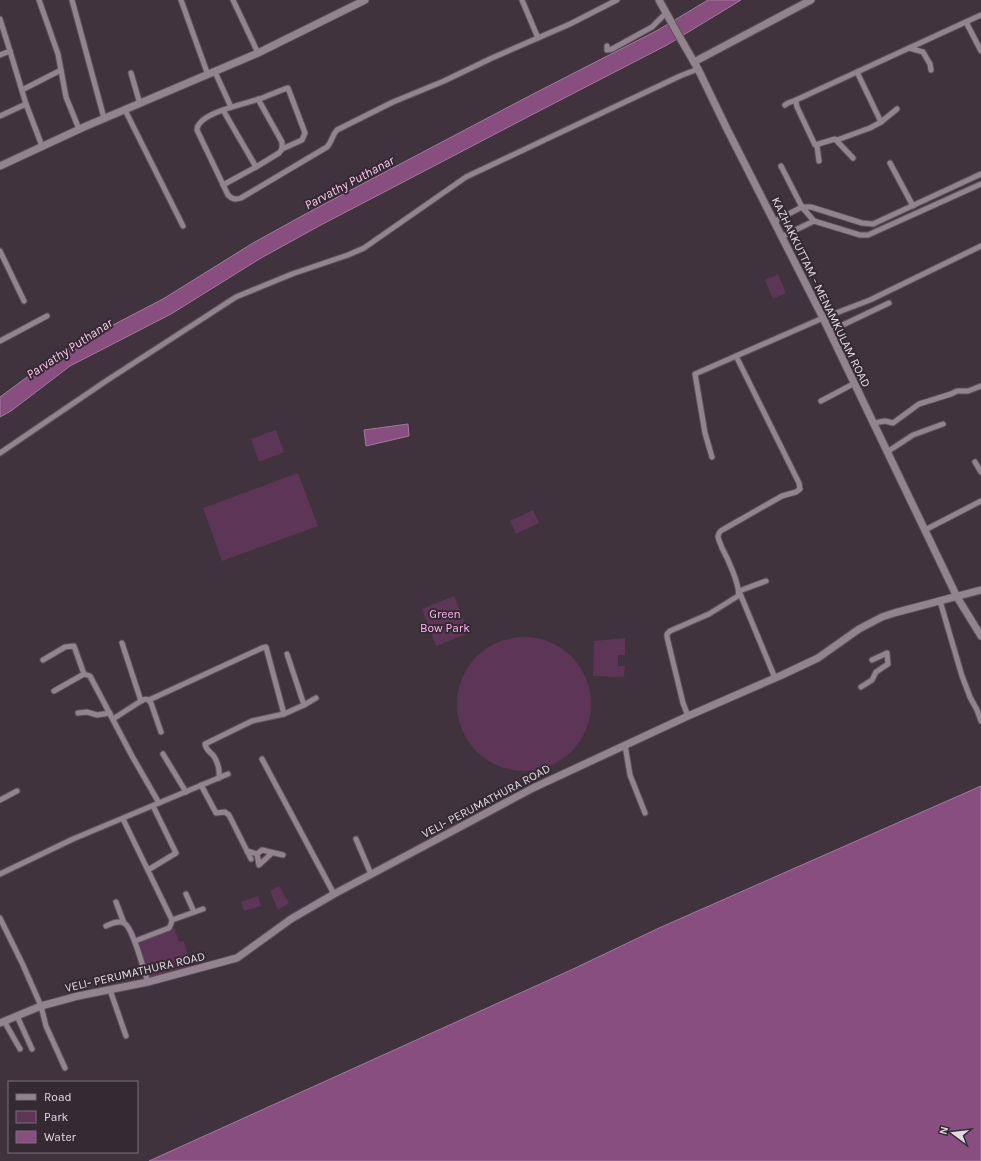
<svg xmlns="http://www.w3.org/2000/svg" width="981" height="1161" font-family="Karla,sans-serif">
	<rect width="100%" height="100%" fill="#40333d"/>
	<!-- green -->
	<g fill="#5d3556">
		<polygon points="778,274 786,293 773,299 765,280"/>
		<polygon points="276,430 284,452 259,462 251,439"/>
		<polygon points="298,473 318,526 222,561 203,508"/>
		<polygon points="533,510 539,523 516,534 510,521"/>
		<polygon points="454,596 469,633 436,646 422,609"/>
		<circle cx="524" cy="704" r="67"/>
		<polygon points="625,638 625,655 618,655 618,666 625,666 624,677 593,676 594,641"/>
		<polygon points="279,886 289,903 278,910 270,891"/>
		<polygon points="258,896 261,906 244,911 241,902"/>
		<polygon points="174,927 179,942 184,941 190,966 148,978 138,944 141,940"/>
	</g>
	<!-- water -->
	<g fill="#894e80" stroke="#a4789d">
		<polygon points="708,0 741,0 667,45 543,109 319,226 261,258 171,314 70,366 11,411 0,417 0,397 61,352 163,299 253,243 311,211 535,93 658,30"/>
		<polygon points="408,424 409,436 366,446 364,430"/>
		<polygon points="981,786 981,1161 149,1161 571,970 659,928"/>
	</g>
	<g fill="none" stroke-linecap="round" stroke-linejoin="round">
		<!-- street casing -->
		<g stroke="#5b5059" stroke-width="7">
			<g id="street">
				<polyline points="39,0 58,54 66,97 79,129"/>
				<polyline points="72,0 104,118"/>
				<polyline points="181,0 208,75"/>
				<polyline points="233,0 258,53"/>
				<polyline points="522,0 538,38"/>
				<polyline points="0,19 10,51 26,104"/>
				<polyline points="966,22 981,51"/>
				<polyline points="607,46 607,50 612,49 652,27 666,13"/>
				<polyline points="909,48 923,52 930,64 931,70"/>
				<polyline points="0,55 10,51"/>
				<polyline points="215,72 231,107"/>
				<polyline points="131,73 140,104"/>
				<polyline points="22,90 61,70"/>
				<polyline points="785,105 788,103 796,100"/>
				<polyline points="125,110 183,226"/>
				<polyline points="223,110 256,167"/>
				<polyline points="0,116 26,104 42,146"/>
				<polyline points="881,122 897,109"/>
				<polyline points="837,140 870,128 881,122 857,72"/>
				<polyline points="817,146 819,161"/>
				<path d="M282 149 302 140 305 133 288 88C278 91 268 96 259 99 245 104 197 113 197 130L228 195C232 199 235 200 241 198L327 147C332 142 332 135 337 130L393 102 444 81 492 58 570 24 617 0"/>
				<polyline points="853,158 835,139 815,145 797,107 796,102 796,100 981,15"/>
				<polyline points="890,163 913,206"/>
				<polyline points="781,166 802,207 814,221"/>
				<polyline points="223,185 256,167 279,153 282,149 282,142 258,99"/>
				<polyline points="775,221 802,207 811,207 862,223 873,224 981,174"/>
				<polyline points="781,237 814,221 860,235 868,235 981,184"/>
				<polyline points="0,251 24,301"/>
				<polyline points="830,331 889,303"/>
				<polyline points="0,341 47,316"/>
				<polyline points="821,401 855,383"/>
				<polyline points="874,423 885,421 893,423 919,404 951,394 957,391 968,391 981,386"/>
				<polyline points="887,452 913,435 943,424"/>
				<polyline points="0,453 106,381 236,297 292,274 348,255 364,248 466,177 680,76 698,69"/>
				<polyline points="712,457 705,433 695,374 823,318 870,300 981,246"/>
				<polyline points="975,462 981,472"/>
				<polyline points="925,530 981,501"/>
				<polyline points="766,581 739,591 775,678"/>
				<polyline points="940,601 962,676 970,697 977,710 981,721"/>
				<polyline points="122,643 141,701"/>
				<polyline points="43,660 65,647 74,646 84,674"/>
				<polyline points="861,687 872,680 876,672 888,664 887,653 872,660"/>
				<polyline points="54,691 84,674 90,676 132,756 159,803"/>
				<polyline points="149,700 262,648 266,647 284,714"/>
				<polyline points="304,705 316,698"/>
				<polyline points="78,713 87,712 97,715 110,713"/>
				<path d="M688 716 683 703 667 637V634L670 631 709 614 738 596C741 587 727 557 722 548 721 544 718 540 718 536 719 532 721 530 724 529L782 496 796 492 800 489 799 483 736 356"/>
				<path d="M113 719 141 701C146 698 148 699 151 703L161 732"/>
				<polyline points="625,745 630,775 645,813"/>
				<polyline points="163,754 186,792"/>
				<polyline points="262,759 334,894"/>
				<path d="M219 778C220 769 218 762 213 755 209 751 206 750 205 744L252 721 284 714 304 705 287 654"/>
				<polyline points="201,785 216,813 225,812 229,815 251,859"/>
				<polyline points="0,800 17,791"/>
				<polyline points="123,819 172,920 171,924 169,928 135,941"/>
				<polyline points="356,839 371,874"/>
				<polyline points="247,851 257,854 262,850 283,855"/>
				<polyline points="257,854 259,865 272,853"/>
				<polyline points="148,870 176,853 153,806"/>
				<polyline points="0,874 73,839 228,774"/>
				<polyline points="186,894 194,912"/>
				<polyline points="116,902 124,923"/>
				<polyline points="0,918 23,965 41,1006 46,1026 65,1068"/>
				<polyline points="172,920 203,909"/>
				<path d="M106 926C111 924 118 920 124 923 133 927 144 972 148 982"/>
				<polyline points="110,990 126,1036"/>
				<polyline points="17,1016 32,1049"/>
				<polyline points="4,1021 20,1049"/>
			</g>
		</g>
		<!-- secondary casing -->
		<g stroke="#5b5059" stroke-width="9">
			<g id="secondary">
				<polyline points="659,0 679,36 698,69 727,129 823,318 957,597 981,636"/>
				<polyline points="694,62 811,0"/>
				<polyline points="0,166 84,127 258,53 365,0"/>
				<polyline points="0,1023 41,1006 78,996 148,982 237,958 291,919 334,894 445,835 533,788 688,716 782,675 818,658 859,629 882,617 894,613 981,590"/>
			</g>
		</g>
		<!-- street -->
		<use href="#street" stroke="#93838f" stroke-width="5"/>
		<!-- secondary -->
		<use href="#secondary" stroke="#93838f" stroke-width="7"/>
	</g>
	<g text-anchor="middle" stroke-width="4" stroke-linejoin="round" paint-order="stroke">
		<!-- street labels -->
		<g font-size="12" fill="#e3dae1" stroke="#352933">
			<text transform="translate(821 292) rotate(64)" y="4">KAZHAKKUTTAM - MENAMKULAM ROAD</text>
			<text transform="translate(486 801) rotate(-28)" y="4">VELI- PERUMATHURA ROAD</text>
			<text transform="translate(135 972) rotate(-13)" y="4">VELI- PERUMATHURA ROAD</text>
		</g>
		<!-- park labels -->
		<g font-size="12" fill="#fdb8f0" stroke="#352933">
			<text x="445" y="618">Green<tspan x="445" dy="14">Bow Park</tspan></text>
		</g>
		<!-- water labels -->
		<g font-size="13" font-style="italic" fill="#fdc9f3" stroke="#352933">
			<text transform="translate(349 182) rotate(-28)" y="5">Parvathy Puthanar</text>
			<text transform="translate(69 348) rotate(-33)" y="5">Parvathy Puthanar</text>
		</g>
	</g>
	<!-- legend -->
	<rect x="8" y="1081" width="130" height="72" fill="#352933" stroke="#7b7079"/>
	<rect x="16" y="1094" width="20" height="6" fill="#93838f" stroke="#7b7079"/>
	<text x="44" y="1101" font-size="12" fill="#e3dae1">Road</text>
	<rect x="16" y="1111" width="20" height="12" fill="#5d3556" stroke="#7b7079"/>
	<text x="44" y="1121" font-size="12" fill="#e3dae1">Park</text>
	<rect x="16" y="1131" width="20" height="12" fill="#894e80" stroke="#7b7079"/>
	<text x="44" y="1141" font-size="12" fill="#e3dae1">Water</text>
	<!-- north arrow -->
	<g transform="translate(953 1133) rotate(285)" stroke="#352933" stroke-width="3" paint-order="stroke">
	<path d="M0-3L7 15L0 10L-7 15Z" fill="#e3dae1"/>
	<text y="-6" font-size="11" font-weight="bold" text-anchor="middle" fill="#e3dae1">N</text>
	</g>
</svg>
